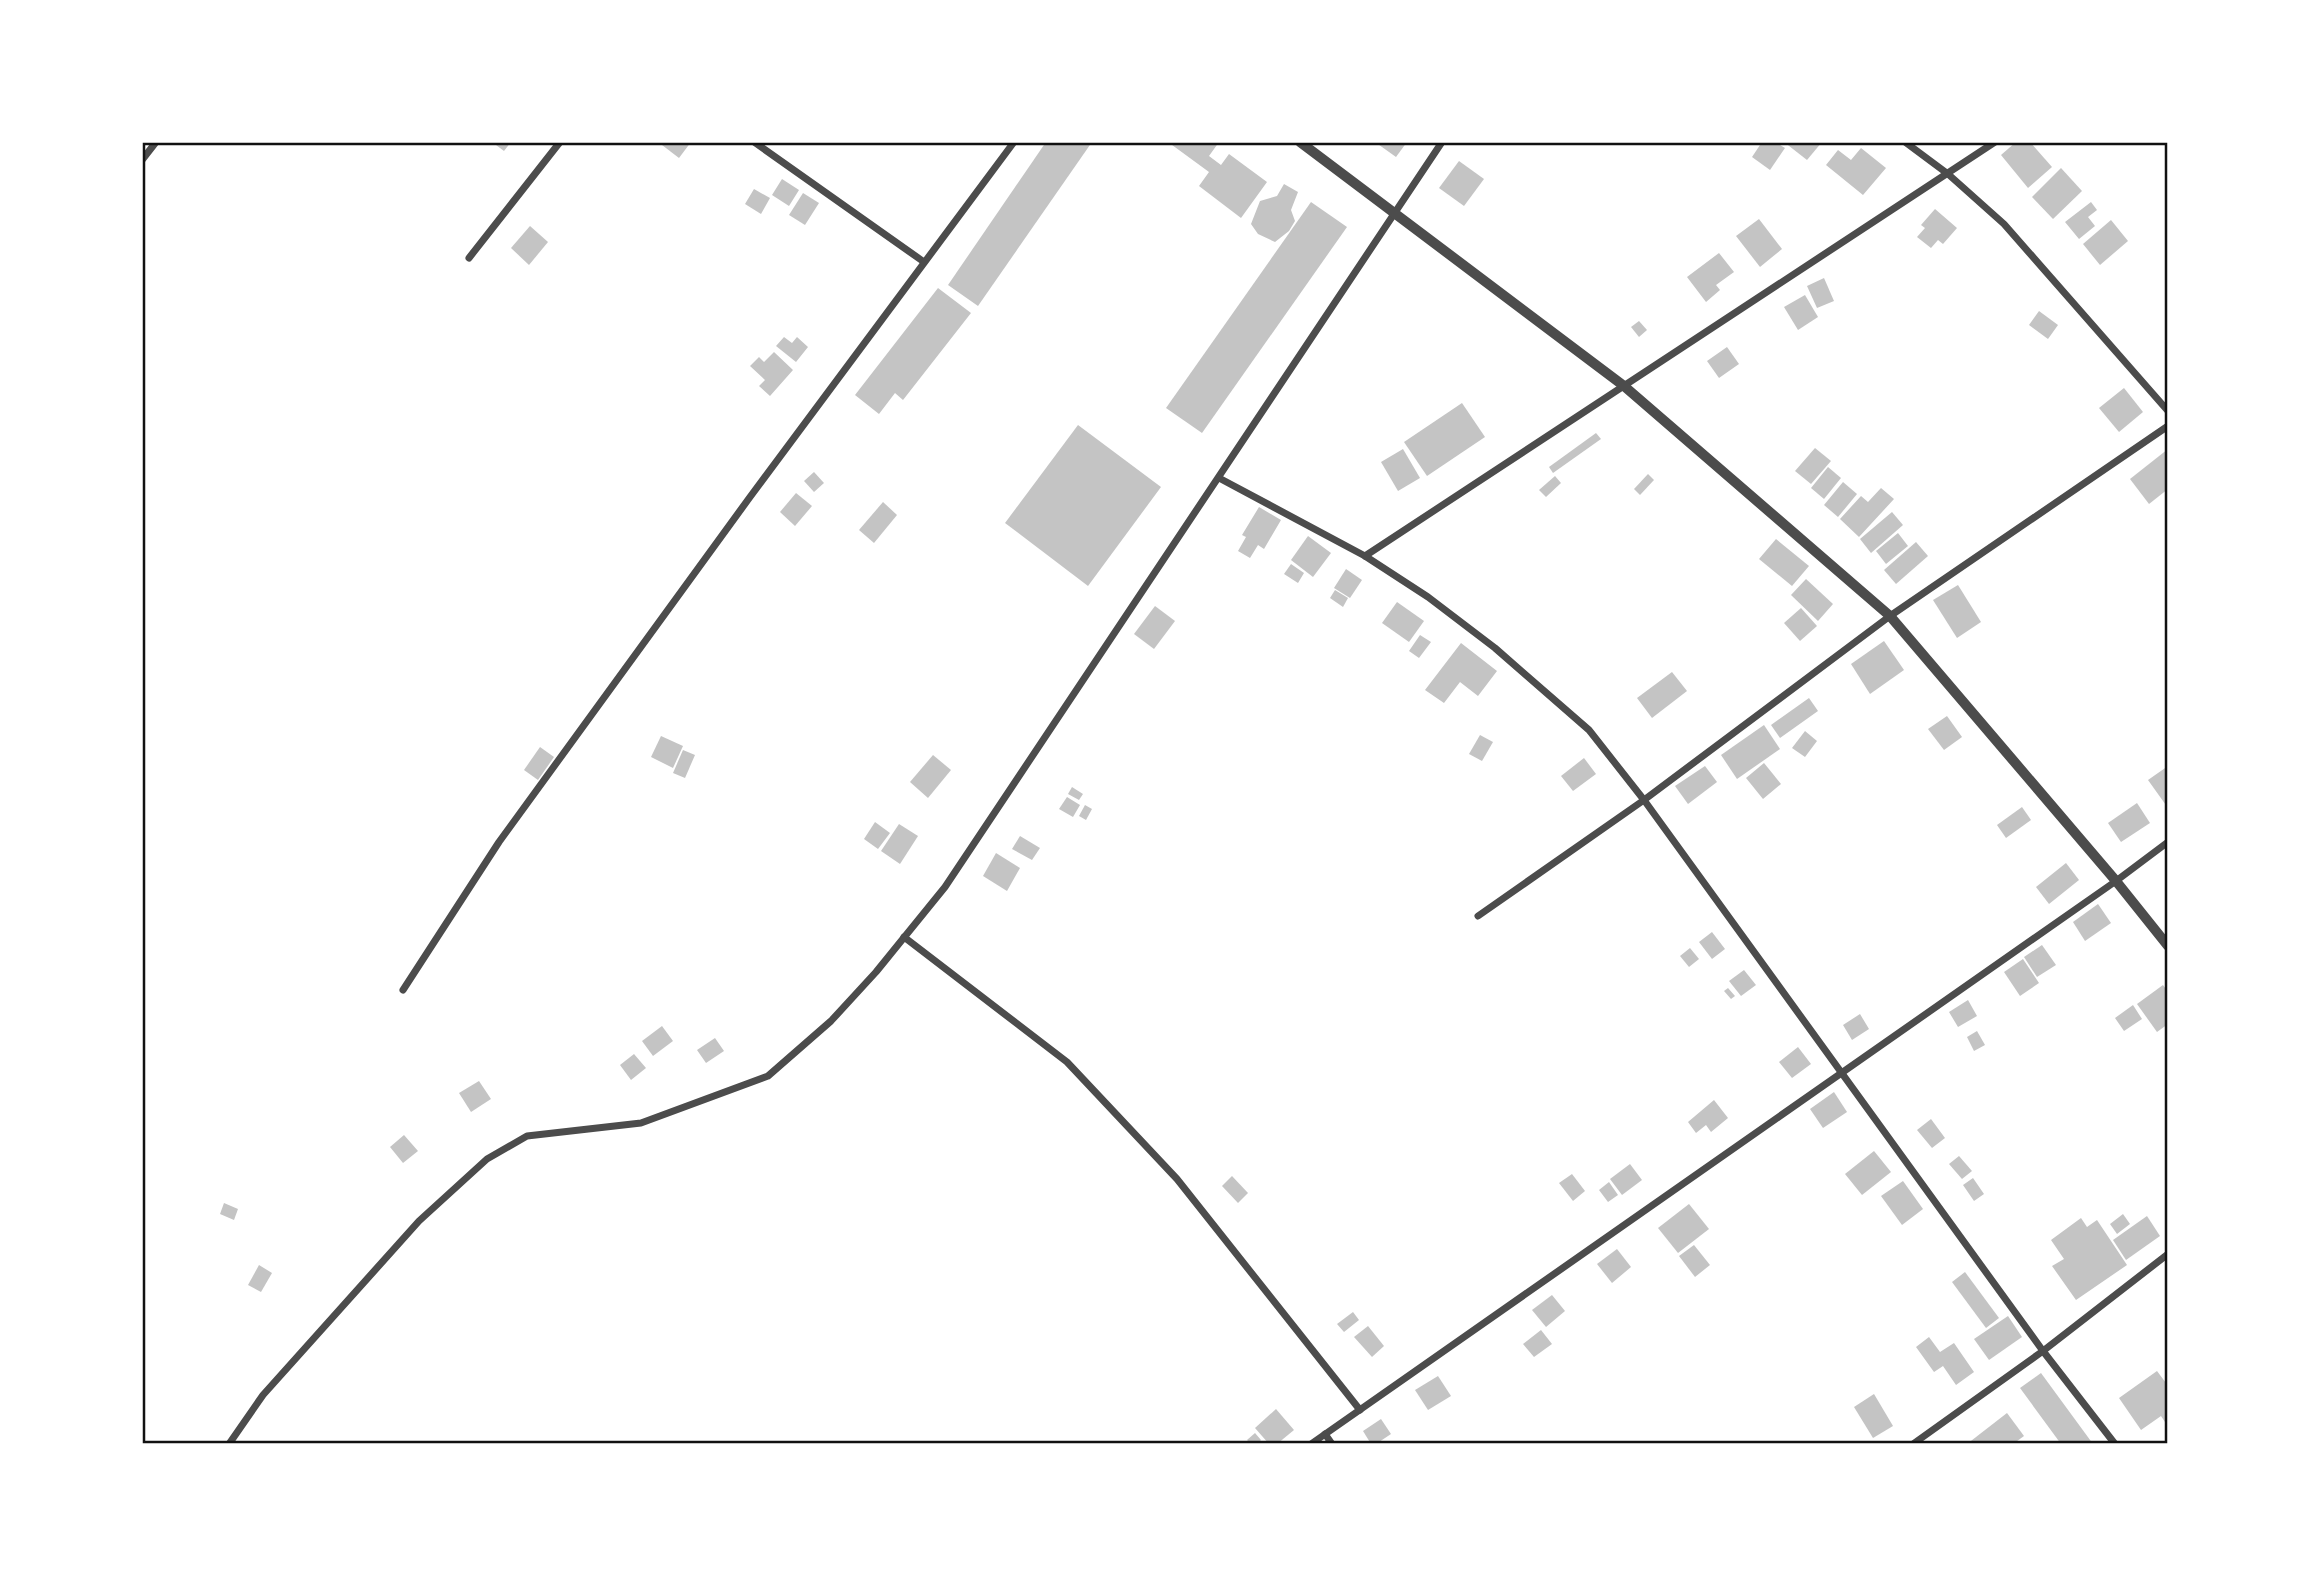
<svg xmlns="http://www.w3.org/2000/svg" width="2310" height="1586" font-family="'Exo 2',sans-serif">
	<rect width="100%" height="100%" fill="#fff"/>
	<!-- building -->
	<g fill="#c4c4c4">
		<polygon points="492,142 511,142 504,151"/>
		<polygon points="664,142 691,142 679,158 662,145"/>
		<polygon points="1046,142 1092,142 978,306 948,285"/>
		<polygon points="1168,142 1219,142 1209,156 1221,165 1229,154 1267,182 1241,218 1199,186 1209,172"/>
		<polygon points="1375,142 1407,142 1396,157"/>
		<polygon points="1762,142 1775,142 1785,148 1770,170 1752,157"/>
		<polygon points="1784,142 1822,142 1807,160"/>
		<polygon points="2016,142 2030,142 2052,167 2028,188 2001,155"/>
		<polygon points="1861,148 1886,168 1863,195 1826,165 1838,150 1851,160"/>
		<polygon points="1459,161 1484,179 1464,206 1439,188"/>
		<polygon points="2061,168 2082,191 2053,219 2032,197"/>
		<polygon points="782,179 799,190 789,206 772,195"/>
		<polygon points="1284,184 1298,192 1291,210 1295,221 1289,231 1275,242 1258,234 1251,224 1260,201 1277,196"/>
		<polygon points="754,189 770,198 761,214 745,204"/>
		<polygon points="803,193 819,203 805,225 789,215"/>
		<polygon points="1311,202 1347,227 1202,433 1166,408"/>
		<polygon points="2091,202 2097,210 2088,217 2095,226 2079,239 2065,222"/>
		<polygon points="1935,209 1957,228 1943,244 1938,240 1931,248 1917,237 1925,228 1921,225"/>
		<polygon points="1759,219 1782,249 1760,267 1736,236"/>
		<polygon points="2111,220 2128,241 2100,265 2083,244"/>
		<polygon points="530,226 548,242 529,265 511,248"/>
		<polygon points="1719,253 1734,272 1716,285 1720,290 1706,302 1687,277"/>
		<polygon points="1824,278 1834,301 1817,308 1807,286"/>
		<polygon points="938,288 971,313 903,400 895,393 879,414 855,395"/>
		<polygon points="1805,295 1818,317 1798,330 1784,307"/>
		<polygon points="2039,311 2058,325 2048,339 2029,325"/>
		<polygon points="1639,321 1647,330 1639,337 1631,327"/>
		<polygon points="784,337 792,343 797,337 808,347 796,362 776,346"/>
		<polygon points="1727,347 1739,364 1719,378 1707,361"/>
		<polygon points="774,352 793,370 770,396 759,386 765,380 750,366 759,357 764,362"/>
		<polygon points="2124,388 2143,412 2119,432 2099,408"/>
		<polygon points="1462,403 1485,437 1427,476 1404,442"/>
		<polygon points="1078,425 1161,487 1088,586 1005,523"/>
		<polygon points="1596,433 1601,439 1553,473 1549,467"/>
		<polygon points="1815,448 1831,461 1811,484 1795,471"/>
		<polygon points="1403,449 1420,478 1398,491 1381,462"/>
		<polygon points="2168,449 2168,489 2149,504 2130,479"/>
		<polygon points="1828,467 1841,478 1824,499 1811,488"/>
		<polygon points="814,472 824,483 814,492 804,481"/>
		<polygon points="1648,474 1654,480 1640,495 1634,489"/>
		<polygon points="1555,476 1561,483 1546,497 1539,490"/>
		<polygon points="1843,482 1857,494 1838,517 1824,505"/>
		<polygon points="1881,488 1894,499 1859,537 1840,519 1861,496 1868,502"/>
		<polygon points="796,493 812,506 795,526 780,512"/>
		<polygon points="883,502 897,515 874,543 859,530"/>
		<polygon points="1259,507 1281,520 1264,549 1258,545 1250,558 1238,551 1246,537 1242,535"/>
		<polygon points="1892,512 1903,525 1871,553 1860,539"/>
		<polygon points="1898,533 1908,546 1886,564 1876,551"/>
		<polygon points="1308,536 1331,553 1313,577 1291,560"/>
		<polygon points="1776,539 1809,566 1792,586 1759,559"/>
		<polygon points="1916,542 1928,556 1896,584 1884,570"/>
		<polygon points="1291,564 1304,573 1298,583 1284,574"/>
		<polygon points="1346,569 1362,580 1350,598 1334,588"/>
		<polygon points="1806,579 1833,604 1818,621 1791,595"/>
		<polygon points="1958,585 1981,622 1957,638 1933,600"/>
		<polygon points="1335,590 1348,598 1343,607 1330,598"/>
		<polygon points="1397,602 1424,621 1409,642 1382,623"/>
		<polygon points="1155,606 1175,621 1154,649 1134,634"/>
		<polygon points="1801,608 1817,626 1800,641 1784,623"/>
		<polygon points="1420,635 1431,642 1419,658 1409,651"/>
		<polygon points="1884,641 1904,670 1870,694 1851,664"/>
		<polygon points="1461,643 1497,671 1478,696 1460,682 1444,703 1425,690"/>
		<polygon points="1672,672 1687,691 1652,718 1637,698"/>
		<polygon points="1809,698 1818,711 1780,738 1771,725"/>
		<polygon points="1947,716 1962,737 1944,750 1928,729"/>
		<polygon points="1764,725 1780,749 1737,779 1721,755"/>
		<polygon points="1805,731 1817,741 1805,757 1792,748"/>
		<polygon points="1480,735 1493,742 1482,761 1469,754"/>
		<polygon points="661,736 683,746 673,768 651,757"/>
		<polygon points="540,747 554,757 538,780 524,770"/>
		<polygon points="683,750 695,755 685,778 673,773"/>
		<polygon points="933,755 951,770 928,798 910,782"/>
		<polygon points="1584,758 1596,774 1573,791 1561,776"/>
		<polygon points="1764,763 1781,784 1763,799 1746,778"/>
		<polygon points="1705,766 1717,782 1688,804 1675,786"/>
		<polygon points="2168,766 2168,808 2148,780"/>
		<polygon points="1072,787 1083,794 1079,800 1068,794"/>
		<polygon points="1067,797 1080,805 1073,817 1059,809"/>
		<polygon points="2137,803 2150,823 2121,842 2108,823"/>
		<polygon points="1085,805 1092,809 1086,820 1079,816"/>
		<polygon points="2022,807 2031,820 2006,838 1997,825"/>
		<polygon points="875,822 890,833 878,849 864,839"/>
		<polygon points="899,824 918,836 900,864 881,851"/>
		<polygon points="1020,836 1040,848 1032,860 1012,849"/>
		<polygon points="996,853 1020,868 1007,891 983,876"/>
		<polygon points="2066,863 2079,880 2049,904 2036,887"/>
		<polygon points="2098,904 2111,923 2085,941 2073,922"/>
		<polygon points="1712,932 1725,949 1712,959 1699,942"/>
		<polygon points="2042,945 2056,965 2037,977 2024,957"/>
		<polygon points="1690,948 1699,959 1689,967 1680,956"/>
		<polygon points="2023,959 2039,983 2020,996 2004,972"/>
		<polygon points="1744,970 1756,985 1741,996 1729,981"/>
		<polygon points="2163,985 2168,992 2168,1024 2157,1032 2137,1004"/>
		<polygon points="1728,988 1735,996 1731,999 1724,991"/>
		<polygon points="1968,1000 1977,1016 1958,1027 1949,1012"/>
		<polygon points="2133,1005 2142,1019 2124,1031 2115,1018"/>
		<polygon points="1860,1014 1869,1029 1852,1040 1843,1025"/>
		<polygon points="662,1026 673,1041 653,1056 642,1041"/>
		<polygon points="1977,1031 1985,1045 1974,1051 1967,1037"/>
		<polygon points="715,1038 724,1051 706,1063 697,1050"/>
		<polygon points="1798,1047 1811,1064 1792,1078 1779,1062"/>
		<polygon points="634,1054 646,1068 631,1080 620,1065"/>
		<polygon points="479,1081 491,1099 471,1112 459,1093"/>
		<polygon points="1834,1092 1847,1112 1823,1128 1810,1109"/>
		<polygon points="1714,1100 1728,1118 1711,1132 1706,1125 1696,1133 1688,1122"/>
		<polygon points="1931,1119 1945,1138 1932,1148 1917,1130"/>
		<polygon points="404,1135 418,1151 403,1163 390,1147"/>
		<polygon points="1874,1151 1891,1172 1862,1195 1845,1174"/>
		<polygon points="1959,1156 1972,1171 1962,1179 1949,1164"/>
		<polygon points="1630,1164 1642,1180 1622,1195 1610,1179"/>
		<polygon points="1572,1174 1585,1191 1573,1201 1559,1183"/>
		<polygon points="1232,1176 1248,1193 1238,1203 1222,1186"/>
		<polygon points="1973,1178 1984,1194 1974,1201 1963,1185"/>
		<polygon points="1903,1181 1923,1209 1902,1225 1881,1196"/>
		<polygon points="1609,1182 1618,1195 1608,1202 1599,1190"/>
		<polygon points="224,1203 238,1209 234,1220 220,1214"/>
		<polygon points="1689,1204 1709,1229 1678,1253 1658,1228"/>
		<polygon points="2123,1214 2130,1224 2117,1234 2110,1224"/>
		<polygon points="2147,1216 2160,1236 2126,1260 2113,1240"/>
		<polygon points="2081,1218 2087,1227 2097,1220 2127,1265 2076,1300 2052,1266 2064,1259 2051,1240"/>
		<polygon points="1694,1245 1710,1265 1695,1277 1679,1256"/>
		<polygon points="1617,1249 1631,1267 1612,1283 1597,1264"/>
		<polygon points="259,1265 272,1273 261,1292 248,1285"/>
		<polygon points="1965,1272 1999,1318 1986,1328 1952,1282"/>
		<polygon points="1552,1295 1565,1311 1546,1327 1532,1310"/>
		<polygon points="1353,1312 1359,1320 1344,1332 1337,1324"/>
		<polygon points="2008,1316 2022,1337 1989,1360 1974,1339"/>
		<polygon points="1368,1326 1384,1346 1372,1357 1354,1337"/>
		<polygon points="1541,1330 1552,1344 1534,1357 1523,1344"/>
		<polygon points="1929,1337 1940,1352 1954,1343 1974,1372 1956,1385 1943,1366 1934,1372 1916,1347"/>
		<polygon points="2157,1371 2166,1383 2168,1382 2168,1423 2167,1425 2161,1416 2141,1430 2119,1398"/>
		<polygon points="2041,1373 2093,1444 2061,1444 2020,1388"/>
		<polygon points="1438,1376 1451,1396 1428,1410 1415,1390"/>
		<polygon points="1874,1394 1893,1426 1873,1438 1854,1407"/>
		<polygon points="1276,1409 1294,1430 1277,1444 1269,1444 1255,1428"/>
		<polygon points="2007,1413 2024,1436 2013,1444 1967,1444"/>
		<polygon points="1381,1419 1391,1434 1376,1444 1371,1444 1363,1431"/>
		<polygon points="1255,1433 1261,1440 1257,1444 1251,1444 1247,1440"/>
	</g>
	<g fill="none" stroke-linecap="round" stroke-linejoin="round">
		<!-- minor -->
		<g stroke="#4c4c4c" stroke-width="7">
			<polyline points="754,142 924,262"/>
			<polyline points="1905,142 1948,174 2004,224 2168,411"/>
			<polyline points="142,160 156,142"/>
			<polyline points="469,258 560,142"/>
			<polyline points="1219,478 1365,556 1428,597 1495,648 1589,730 1644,800 2043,1351 2115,1444"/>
			<polyline points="1365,556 1995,142"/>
			<polyline points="1478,916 1644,800 1890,616 2168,426"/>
			<polyline points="904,937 1067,1062 1177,1179 1360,1410"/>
			<polyline points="403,990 499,842 750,497 1014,142"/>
			<polyline points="1325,1434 1332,1444"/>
			<polyline points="229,1444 263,1395 419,1221 487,1159 527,1136 641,1123 768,1076 831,1021 876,972 945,887 1442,142"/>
			<polyline points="1311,1444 2116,881 2168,842"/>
			<polyline points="1913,1444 2043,1351 2168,1254"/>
		</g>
		<!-- tertiary -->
		<polyline stroke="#4c4c4c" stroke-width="10" points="1300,142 1624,386 1890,616 2116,881 2168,946"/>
	</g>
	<!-- border -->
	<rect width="2310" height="1586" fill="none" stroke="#ffffff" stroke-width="287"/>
	<rect x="144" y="144" width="2022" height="1298" fill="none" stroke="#111" stroke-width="2.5"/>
</svg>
